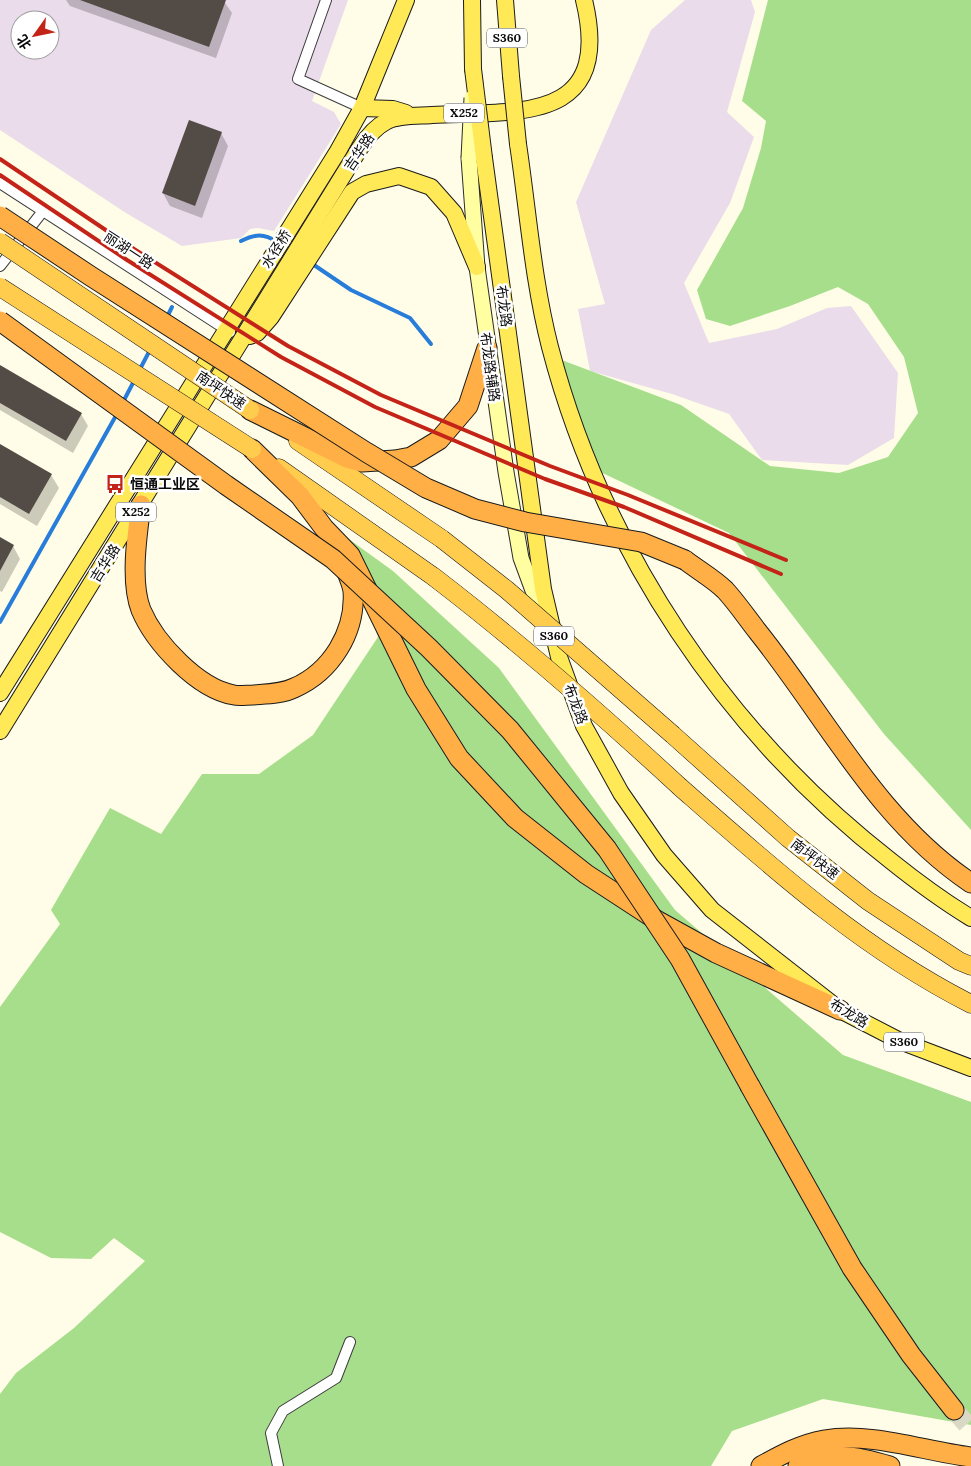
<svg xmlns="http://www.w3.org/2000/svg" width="971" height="1466" font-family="Lora,'Noto Sans SC',serif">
	<rect width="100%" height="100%" fill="#fffde7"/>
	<!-- industrial -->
	<g fill="#eadcea" fill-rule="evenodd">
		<path d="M0 0H348L312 101 334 112 341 124 274 231 258 228 250 229 241 238 182 246 126 213 0 130ZM20 20H50V50H20Z"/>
		<polygon points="685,0 751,0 755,12 727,112 754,137 730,203 684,283 709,343 777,329 827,308 851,306 898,373 894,438 848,465 762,460 729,414 672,394 590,371 578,309 605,304 576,202 651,30"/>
	</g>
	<!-- forest -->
	<g fill="#a7de8c">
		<polygon points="768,0 971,0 971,830 884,734 729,533 592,468 559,359 681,405 770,466 839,473 888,457 918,413 904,357 868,304 838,287 790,306 730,326 706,319 697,290 743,208 761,148 766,121 742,101"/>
		<polygon points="346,537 393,571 499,668 675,910 843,1055 971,1102 971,1425 823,1399 732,1431 711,1466 0,1466 0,1394 16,1373 74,1328 145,1261 114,1238 91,1259 51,1258 0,1232 0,1007 60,924 51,910 110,808 161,834 202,774 259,774 313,735 378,637"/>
	</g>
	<!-- shadow -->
	<g fill="#0003">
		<polygon points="66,0 223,0 232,13 216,58 70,6"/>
		<polygon points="221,133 228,146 202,218 170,206 163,193"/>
		<polygon points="0,366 81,414 88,426 73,453 0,410"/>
		<polygon points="0,445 51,475 59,488 37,526 0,504"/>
		<polygon points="0,539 13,546 20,559 2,592 0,591"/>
	</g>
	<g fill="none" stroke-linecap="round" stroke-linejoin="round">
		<!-- stream -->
		<g stroke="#277dd9" stroke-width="4">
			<path d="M241 241C255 234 264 233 277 242"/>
			<polyline points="311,263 351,290 410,318 431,344"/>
			<polyline points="167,317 172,307"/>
			<polyline points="139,371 151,348"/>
			<polyline points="122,404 135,379"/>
			<polyline points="0,622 118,412"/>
		</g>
	</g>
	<!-- building -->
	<g fill="#534c46">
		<polygon points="80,0 226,0 209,47"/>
		<polygon points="189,120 222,132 195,206 162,193"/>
		<polygon points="0,365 82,413 66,441 0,403"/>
		<polygon points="0,444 52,474 29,514 0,497"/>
		<polygon points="0,537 14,545 0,571"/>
	</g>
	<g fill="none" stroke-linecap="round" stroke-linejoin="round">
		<!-- motorway-tunnel -->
		<polyline stroke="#dad9c6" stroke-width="19" stroke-dasharray="19 9" stroke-linecap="butt" points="954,1410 971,1429"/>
		<!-- minor casing -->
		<g stroke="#3d3d3d" stroke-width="12">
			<g id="minor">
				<polyline points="326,0 298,79 362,108"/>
				<polyline points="0,183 230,332"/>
				<polyline points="0,266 43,211"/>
				<polyline points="278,1466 271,1433 283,1411 336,1378 350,1342"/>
			</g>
		</g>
		<!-- secondary casing -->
		<g stroke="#2c2c2c" stroke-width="17">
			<polyline id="secondary" points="469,158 477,267 506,472 521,558 545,623"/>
		</g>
		<!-- primary casing -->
		<g stroke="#1b1b1b" stroke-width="18">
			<g id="primary">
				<polyline points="472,0 473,69"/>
				<polyline points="505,0 511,76"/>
				<polyline points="362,108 393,109 406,113"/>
				<path d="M518 144C528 211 533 281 550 347 603 550 726 733 891 861 916 881 943 901 971 918"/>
				<polyline points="484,158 543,589 559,657 584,726 621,793 664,855 712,910 840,1010 900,1041 971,1068"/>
				<polyline points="250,336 257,333 271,317 352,192 366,184 399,176 431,187 454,213 477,267"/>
				<polyline points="0,693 338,151 362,108 406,0"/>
				<path d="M0 731 360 148C367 137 375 127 387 121 398 115 419 116 432 115 518 111 614 124 584 0"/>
			</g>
		</g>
		<!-- trunk casing -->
		<g stroke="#1b1b1b" stroke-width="19">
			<g id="trunk">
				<polyline points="298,441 442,539"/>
				<polyline points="279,468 434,577"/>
				<polyline points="673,735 788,838 868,901 959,961 971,966"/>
				<path d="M680 787C771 867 862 949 971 1004"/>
			</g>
		</g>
		<!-- motorway casing -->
		<g stroke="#1b1b1b" stroke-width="21">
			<g id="motorway">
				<polyline points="250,410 347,458 362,462 395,460 411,457 439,440 468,406 487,348"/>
				<polyline points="252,449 300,496 324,528 350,555 416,689 459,758 515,818 586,874 658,921 716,953 840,1010"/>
				<path d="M141 505C137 535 130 582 141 610 155 643 198 689 234 695 239 696 247 695 253 695 265 694 282 694 294 688 331 672 356 632 353 591 352 583 347 574 345 566"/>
				<path d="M685 560C698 570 714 579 725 590 737 603 747 618 758 632 826 717 878 821 971 883"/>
				<polyline points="750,1086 852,1268 911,1355 954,1410"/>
				<path d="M761 1466C781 1455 801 1444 824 1440 872 1432 923 1451 971 1457"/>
				<path d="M798 1466C834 1452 854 1455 890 1466"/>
			</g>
		</g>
		<!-- minor -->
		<use href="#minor" stroke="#fff" stroke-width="10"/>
		<!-- secondary -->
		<use href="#secondary" stroke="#ffffa2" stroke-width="15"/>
		<!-- primary -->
		<use href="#primary" stroke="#ffe957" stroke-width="16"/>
		<!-- trunk -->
		<use href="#trunk" stroke="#ffcc4e" stroke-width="18"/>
		<!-- motorway -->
		<use href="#motorway" stroke="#ffaf45" stroke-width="19"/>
		<!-- rail -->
		<g stroke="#c42318" stroke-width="4">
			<polyline points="0,159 134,249 288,346 381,395 550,466 628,495 786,560"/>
			<polyline points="0,175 127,260 281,357 375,407 545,479 624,507 781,574"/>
		</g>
		<!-- secondary-bridge casing -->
		<g stroke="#2c2c2c" stroke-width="17" stroke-linecap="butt">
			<polyline id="secondary-bridge" points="469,158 472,98"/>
		</g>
		<!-- primary-bridge casing -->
		<g stroke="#1b1b1b" stroke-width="18" stroke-linecap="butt">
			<g id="primary-bridge">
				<polyline points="473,69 484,158"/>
				<polyline points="511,76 518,144"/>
			</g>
		</g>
		<!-- trunk-bridge casing -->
		<g stroke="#1b1b1b" stroke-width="19" stroke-linecap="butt">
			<g id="trunk-bridge">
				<polyline points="0,242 250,410"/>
				<polyline points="0,287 252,449"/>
				<polyline points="442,539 507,590 673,735"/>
				<path d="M434 577C520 643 600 713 680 787"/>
			</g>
		</g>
		<!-- motorway-bridge casing -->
		<g stroke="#1b1b1b" stroke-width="21" stroke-linecap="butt">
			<g id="motorway-bridge">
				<polyline points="0,216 92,277 366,452 426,488 475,509 525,522 641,542 685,560"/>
				<polyline points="0,321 226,485 333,559 429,648 510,730 607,849 680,959 750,1086"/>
			</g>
		</g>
		<!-- secondary-bridge -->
		<use href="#secondary-bridge" stroke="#ffffa2" stroke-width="15"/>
		<!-- primary-bridge -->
		<use href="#primary-bridge" stroke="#ffe957" stroke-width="16"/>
		<!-- trunk-bridge -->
		<use href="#trunk-bridge" stroke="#ffcc4e" stroke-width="18"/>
		<!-- motorway-bridge -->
		<use href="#motorway-bridge" stroke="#ffaf45" stroke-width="19"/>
	</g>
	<!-- icons -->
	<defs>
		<g id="bus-bare" transform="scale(1.5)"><path d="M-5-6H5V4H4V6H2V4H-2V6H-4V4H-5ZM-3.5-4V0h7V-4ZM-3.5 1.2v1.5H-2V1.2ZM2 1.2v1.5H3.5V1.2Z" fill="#c42318" stroke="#fff" stroke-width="2.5" paint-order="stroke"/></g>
	</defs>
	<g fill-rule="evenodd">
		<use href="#bus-bare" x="115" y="484"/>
	</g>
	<g text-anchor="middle" stroke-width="5" stroke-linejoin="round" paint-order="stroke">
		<!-- shield labels -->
		<g fill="#fff" stroke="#545454" stroke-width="1">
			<rect x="487" y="28.5" width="40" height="19" rx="4"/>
			<rect x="444" y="103.5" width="40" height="19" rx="4"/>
			<rect x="116" y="502.5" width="40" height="19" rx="4"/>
			<rect x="534" y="626.5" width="40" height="19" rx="4"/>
			<rect x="884" y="1032.5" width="40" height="19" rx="4"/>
		</g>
		<g font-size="12" font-weight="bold" fill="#0a0a0a">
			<text x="507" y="42">S360</text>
			<text x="464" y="117">X252</text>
			<text x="136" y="516">X252</text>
			<text x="554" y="640">S360</text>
			<text x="904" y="1046">S360</text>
		</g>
		<!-- street labels -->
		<g font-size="14" fill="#0a0a0a" stroke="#fff">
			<text transform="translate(359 152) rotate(-56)" y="5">吉华路</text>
			<text transform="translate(276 249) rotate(-58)" y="5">水径桥</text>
			<text transform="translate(129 250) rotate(33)" y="5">丽湖一路</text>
			<text transform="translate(504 306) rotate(82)" y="5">布龙路</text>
			<text transform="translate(490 367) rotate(82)" y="5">布龙路辅路</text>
			<text transform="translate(221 390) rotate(34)" y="5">南坪快速</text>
			<text transform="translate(105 563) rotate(-58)" y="5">吉华路</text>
			<text transform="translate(576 704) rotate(69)" y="5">布龙路</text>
			<text transform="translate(815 859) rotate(38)" y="5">南坪快速</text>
			<text transform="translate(849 1013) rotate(31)" y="5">布龙路</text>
		</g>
		<!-- poi labels -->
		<g font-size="14" font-weight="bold" fill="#0a0a0a" stroke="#fff" text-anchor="start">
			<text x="130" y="489">恒通工业区</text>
		</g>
	</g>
	<!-- north arrow -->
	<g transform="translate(35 35) rotate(237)"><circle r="24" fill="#ffffff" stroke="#9d9d9d"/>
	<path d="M0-4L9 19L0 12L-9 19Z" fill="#c42318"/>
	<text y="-8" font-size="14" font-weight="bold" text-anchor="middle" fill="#0a0a0a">北</text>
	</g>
</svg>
